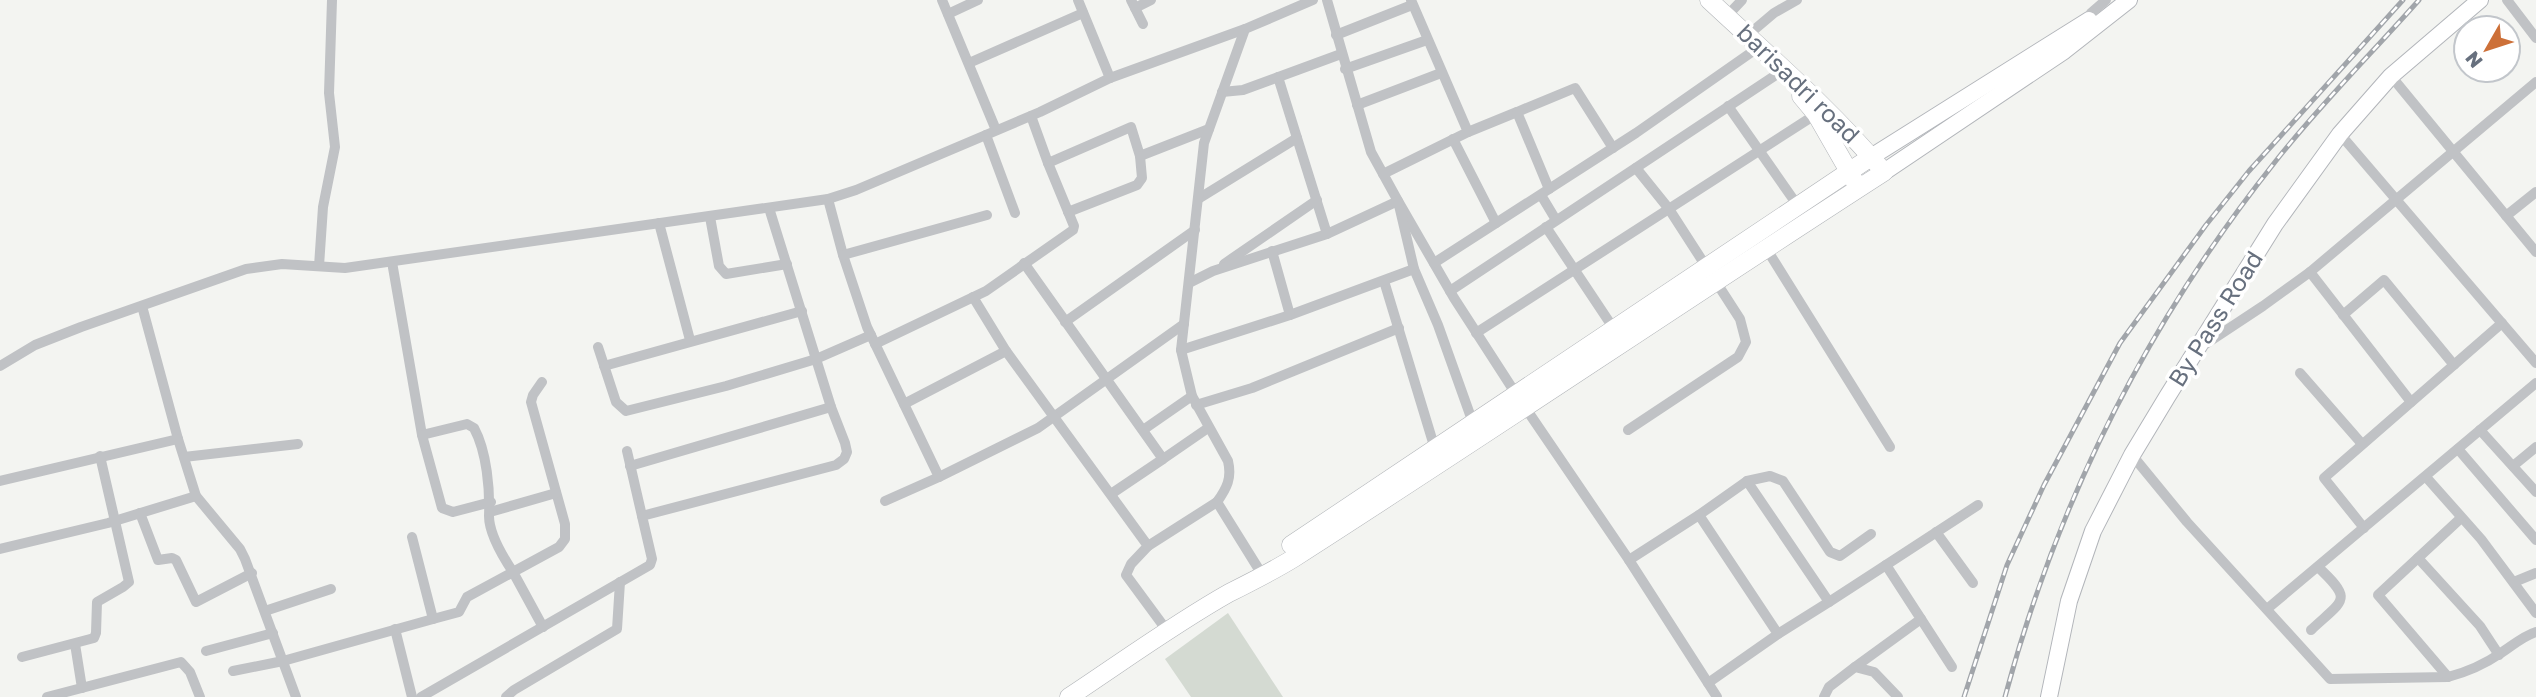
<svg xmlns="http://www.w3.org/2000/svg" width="2536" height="697" font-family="'Golos Text',sans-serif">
	<rect width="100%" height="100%" fill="#f3f4f1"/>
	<!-- green -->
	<polygon fill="#d4dad2" points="1228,613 1283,697 1191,697 1165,659"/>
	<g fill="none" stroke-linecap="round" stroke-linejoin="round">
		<!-- secondary casing -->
		<g stroke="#b2b5ba" stroke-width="18">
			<g id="secondary">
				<polyline points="1871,157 2089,20"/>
				<polyline points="1884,172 2064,51 2129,0"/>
				<polyline points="2049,697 2069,601 2093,531 2132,455 2167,397 2275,224 2340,134 2391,76 2480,0"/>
			</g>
		</g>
		<!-- primary casing -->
		<g stroke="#b1b4b8" stroke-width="19">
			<g id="primary">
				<polyline points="1801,96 1816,114 1855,182"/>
				<polyline points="1291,545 1871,157"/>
				<path d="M1069 697C1122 662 1174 624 1229 593 1251 582 1273 571 1294 558 1492 431 1687 299 1884 172 1831 109 1769 56 1709 0"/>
			</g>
		</g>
		<!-- street -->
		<g stroke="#c0c2c5" stroke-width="10">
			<polyline points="942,0 996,130"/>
			<polyline points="1078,0 1110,78"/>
			<polyline points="1131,0 1143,24"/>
			<polyline points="1327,0 1371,152 1398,201 1454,298 1516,394 1629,560 1717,697"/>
			<polyline points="2507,0 2536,38"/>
			<polyline points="1135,8 1151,0"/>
			<polyline points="948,14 978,0"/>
			<polyline points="1727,16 1742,0"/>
			<polyline points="2085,23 2091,13 2106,0"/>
			<polyline points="1336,35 1412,5"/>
			<polyline points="1748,35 1774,13 1797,0"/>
			<polyline points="969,63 1083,13"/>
			<polyline points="1345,69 1427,40"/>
			<polyline points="2391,76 2536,252"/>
			<polyline points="1278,77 1327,234"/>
			<polyline points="1222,92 1243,90 1341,54"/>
			<polyline points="1357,105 1441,73"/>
			<polyline points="1728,106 1798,206"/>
			<polyline points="1031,116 1048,163 1131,127 1140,156 1209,129"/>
			<polyline points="1468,132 1517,112"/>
			<polyline points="2340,134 2536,363"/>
			<polyline points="986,135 1015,213"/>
			<polyline points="1453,139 1496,223"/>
			<polyline points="1383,174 1468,132 1411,0"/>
			<polyline points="1549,189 1517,112 1575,88 1613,148"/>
			<polyline points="1541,195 1556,220"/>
			<polyline points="828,199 843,255 867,327 939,477 1038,428 1184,324"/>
			<polyline points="1198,199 1297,138"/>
			<polyline points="1068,212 1137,185 1142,178 1140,156"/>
			<polyline points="2506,216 2536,192"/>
			<polyline points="710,217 719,266 726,274 787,264"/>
			<polyline points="659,223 690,340"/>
			<polyline points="1546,227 1614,329"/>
			<polyline points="1766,248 1890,447"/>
			<polyline points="843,255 987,215"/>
			<path d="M392 262 422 435 467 424 474 428C487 452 490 490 489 516 489 534 503 557 513 572L467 597 459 612 433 619 412 537"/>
			<polyline points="1024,263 1163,459 1111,494"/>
			<polyline points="1434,263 1636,133 1759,47"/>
			<polyline points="1224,264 1317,200"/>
			<polyline points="319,266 323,207 335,147 329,93 332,0"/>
			<polyline points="2310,272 2411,402"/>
			<polyline points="1384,281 1435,449"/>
			<polyline points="1189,283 1213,271 1327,234 1398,201 1414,269 1438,325 1473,423"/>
			<polyline points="1450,291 1785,69"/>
			<polyline points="973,297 1006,351 1148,546 1131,564 1126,575 1168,632"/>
			<polyline points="142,306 178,439 196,496 240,549 245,559 296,697"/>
			<polyline points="1290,315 1414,269"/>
			<polyline points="2343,315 2384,280 2454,365"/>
			<polyline points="1065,322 1195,230"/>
			<polyline points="1476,333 1821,111"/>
			<polyline points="875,344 986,291 1073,230 1074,226 1048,163"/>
			<polyline points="598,347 616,402 626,411 726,386 816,359 871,335"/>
			<polyline points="2201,347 2263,306 2310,272 2536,82"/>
			<polyline points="1181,350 1290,315 1272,251"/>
			<polyline points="0,366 35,345 81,327 246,269 282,264 345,268 828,199 856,190 1040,112 1110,78 1245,29"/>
			<polyline points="604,366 802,311"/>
			<polyline points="2300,373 2362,444"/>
			<polyline points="542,382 533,395 531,402 565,524 565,539 559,547 513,572 543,627"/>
			<polyline points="904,404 1006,351"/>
			<polyline points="1196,405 1252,388 1399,328"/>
			<polyline points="1143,430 1192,396"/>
			<polyline points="1628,430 1738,357 1746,342 1740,319 1669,209 1636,168"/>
			<polyline points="2480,430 2536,492"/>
			<polyline points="422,435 442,508 453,512 491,502"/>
			<polyline points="2458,449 2536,540"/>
			<polyline points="627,451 642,516"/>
			<path d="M2132 455 2187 522 2330 679 2448 677C2467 672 2485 664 2501 653 2512 646 2523 636 2536 632"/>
			<polyline points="184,457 298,444"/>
			<polyline points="1163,459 1208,428"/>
			<polyline points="630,466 831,407"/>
			<polyline points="2513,466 2536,447"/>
			<polyline points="2426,477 2481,539 2536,613"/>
			<polyline points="0,481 178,439"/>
			<polyline points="1747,481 1770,476 1783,481 1830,552 1840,556 1871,534"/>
			<polyline points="885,501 939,477"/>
			<polyline points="490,512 556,493"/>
			<polyline points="140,513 158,560 172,558 176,560 196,602 252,573"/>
			<polyline points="1699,515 1747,481 1829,602 1778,634"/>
			<polyline points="2364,528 2324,478 2502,323"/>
			<polyline points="1936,532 1973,583"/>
			<polyline points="1148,546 1217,502"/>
			<polyline points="0,549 108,523 196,496"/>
			<polyline points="2418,558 2480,626 2499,655"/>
			<polyline points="1629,560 1699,515 1778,634 1708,683"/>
			<polyline points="1886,565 1978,505"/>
			<path d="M1263 576 1217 502C1227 488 1232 478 1228 461L1192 396 1181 350 1204 143 1245 29 1313 0"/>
			<polyline points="2514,582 2536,573"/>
			<polyline points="1829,602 1886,565 1921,619 1855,667"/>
			<polyline points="2267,609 2536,383"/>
			<polyline points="265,611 331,589"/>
			<polyline points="1921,619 1952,667"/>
			<polyline points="395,629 412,697"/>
			<path d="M2311 630C2344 599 2354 601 2318 567"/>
			<polyline points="75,644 82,688"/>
			<polyline points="206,651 273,633"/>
			<polyline points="22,657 94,638 96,633 97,602 123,587 129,582 100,456"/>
			<polyline points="233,671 283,661 433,619"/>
			<polyline points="2448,677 2378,595 2461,518"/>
			<polyline points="47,697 181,662 190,672 200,697"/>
			<polyline points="421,697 650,565 652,559 642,516 836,465 844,459 847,452 845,443 831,407 769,208"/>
			<polyline points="506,697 514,690 617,629 620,582"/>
			<polyline points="1824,697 1829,687 1855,667 1874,672 1898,697"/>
		</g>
		<!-- secondary -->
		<use href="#secondary" stroke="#fff" stroke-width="16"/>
		<!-- primary -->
		<use href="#primary" stroke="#fff" stroke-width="18"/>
		<!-- rail casing -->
		<g stroke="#a1a5aa" stroke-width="5">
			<g id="rail">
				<polyline points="1964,697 2007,565 2044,485 2120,343 2206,225 2249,171 2403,0"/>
				<path d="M2005 697C2058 499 2147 323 2275 162 2319 106 2371 54 2419 0"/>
			</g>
		</g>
		<!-- rail -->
		<use href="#rail" stroke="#fff" stroke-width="2.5" stroke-dasharray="8" stroke-linecap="butt"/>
	</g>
	<g text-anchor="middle" stroke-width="7" stroke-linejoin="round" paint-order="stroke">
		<!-- street labels -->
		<g font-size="24" fill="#67707e" stroke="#fff">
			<text transform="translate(1798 84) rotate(44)" y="8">barisadri road</text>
			<text transform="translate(2216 319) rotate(-58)" y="8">By Pass Road</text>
		</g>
	</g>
	<!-- north arrow -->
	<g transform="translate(2487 49) rotate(231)"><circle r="33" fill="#ffffff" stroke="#c2c6cb" stroke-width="2"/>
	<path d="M0-5L12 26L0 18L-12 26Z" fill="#cd7038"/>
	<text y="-10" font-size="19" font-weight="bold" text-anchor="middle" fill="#67707e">N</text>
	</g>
</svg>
